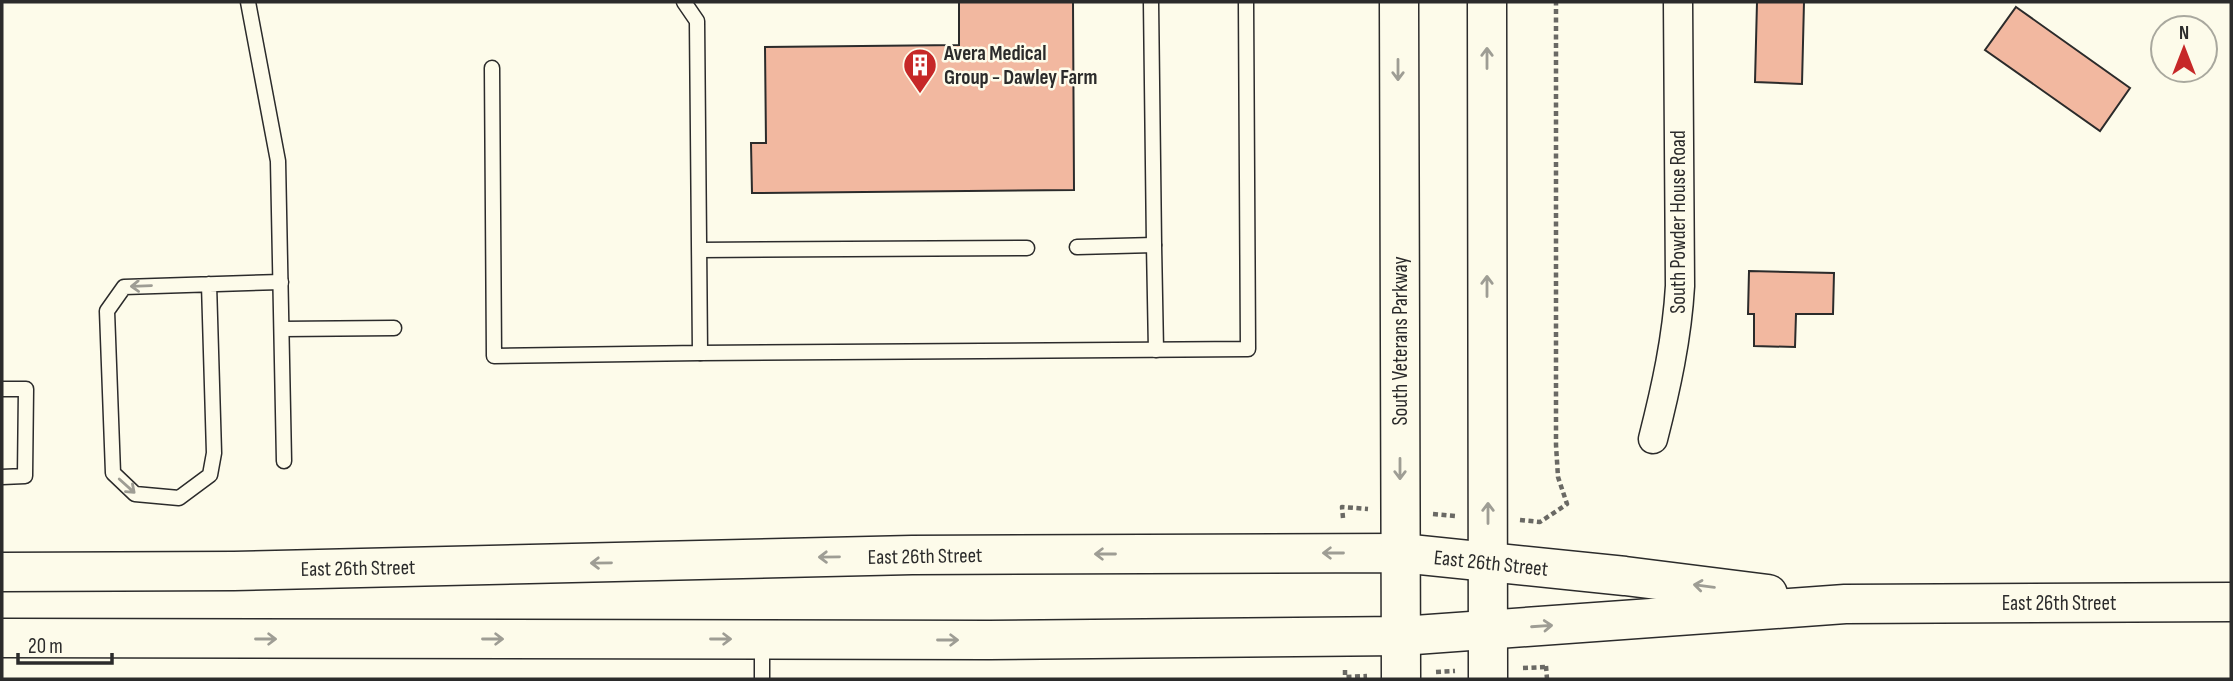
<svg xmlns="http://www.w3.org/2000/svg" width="2233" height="681" font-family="'Sofia Sans Condensed',sans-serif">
	<rect width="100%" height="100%" fill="#fdfbea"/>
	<!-- building -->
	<g fill="#f2b8a0" stroke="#2b2b2b" stroke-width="2">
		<polygon points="959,2 1073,2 1074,190 752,193 751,143 766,143 765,47 959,45"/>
		<polygon points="1757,2 1804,2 1802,84 1755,82"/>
		<polygon points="2016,7 2130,88 2100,131 1985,50"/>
		<polygon points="1749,271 1834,273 1833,314 1796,314 1795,347 1754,346 1754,314 1748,314"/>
	</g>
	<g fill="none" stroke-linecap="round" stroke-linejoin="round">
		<!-- lane casing -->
		<g stroke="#2b2b2b" stroke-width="17">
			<g id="lane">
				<polyline points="248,2 278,161 284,461"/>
				<polyline points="1151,2 1154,245"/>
				<polyline points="492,68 494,356 700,353 697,21 684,2"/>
				<polyline points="1077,247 1154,245 1156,350"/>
				<polyline points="700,250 1027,248"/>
				<polyline points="209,284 214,453 210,475 179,498 135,494 113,473 107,311 124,287 281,282"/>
				<polyline points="282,329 394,328"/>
				<polyline points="700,353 1248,349 1246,2"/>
				<polyline points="2,389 26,389 25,476 2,477"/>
				<polyline points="762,641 762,679"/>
			</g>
		</g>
		<!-- street casing -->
		<g stroke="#2b2b2b" stroke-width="31">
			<path id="street" d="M1653 439C1666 388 1677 338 1680 286L1678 2"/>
		</g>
		<!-- secondary casing -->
		<g stroke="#2b2b2b" stroke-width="41">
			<g id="secondary">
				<polyline points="2,572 234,571 912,555 1401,553 1625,576 1768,594"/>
				<polyline points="2,638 989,640 1401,636 1845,604 2231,602"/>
			</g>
		</g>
		<!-- highway casing -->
		<g stroke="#2b2b2b" stroke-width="41">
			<g id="highway">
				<polyline points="1399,2 1401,679"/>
				<polyline points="1487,2 1488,679"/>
			</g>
		</g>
		<!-- path -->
		<g stroke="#6a6964" stroke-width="4.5" stroke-dasharray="5 3.5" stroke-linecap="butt">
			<polyline points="1433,514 1456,516"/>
			<polyline points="1343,518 1342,507 1368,509"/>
			<polyline points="1520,520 1540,522 1567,504 1558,477 1556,445 1556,2"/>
			<polyline points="1546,666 1547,679"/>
			<polyline points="1523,668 1546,667"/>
			<polyline points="1345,670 1345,677 1367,676"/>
			<polyline points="1436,672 1455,671"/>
		</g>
		<!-- lane -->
		<use href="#lane" stroke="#fdfbea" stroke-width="14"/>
		<!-- street -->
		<use href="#street" stroke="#fdfbea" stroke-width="28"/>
		<!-- secondary -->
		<use href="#secondary" stroke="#fdfbea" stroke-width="38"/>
		<!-- highway -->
		<use href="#highway" stroke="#fdfbea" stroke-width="38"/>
	</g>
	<!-- one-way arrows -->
	<defs><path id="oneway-shaft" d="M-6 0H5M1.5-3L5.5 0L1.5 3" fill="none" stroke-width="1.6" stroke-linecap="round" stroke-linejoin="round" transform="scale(1.75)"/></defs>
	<g stroke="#9e9d94">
		<use href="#oneway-shaft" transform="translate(1487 58) rotate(-90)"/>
		<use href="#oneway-shaft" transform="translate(1398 70) rotate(90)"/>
		<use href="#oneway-shaft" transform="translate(141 286) rotate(178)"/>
		<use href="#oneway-shaft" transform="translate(1487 286) rotate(-90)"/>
		<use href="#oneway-shaft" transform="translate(1400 469) rotate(90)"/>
		<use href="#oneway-shaft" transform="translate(127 486) rotate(42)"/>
		<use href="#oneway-shaft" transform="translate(1488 513) rotate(-90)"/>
		<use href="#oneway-shaft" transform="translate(1333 553) rotate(180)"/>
		<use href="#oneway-shaft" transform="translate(1105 554) rotate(180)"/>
		<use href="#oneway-shaft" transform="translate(829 557) rotate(179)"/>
		<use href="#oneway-shaft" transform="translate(601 563) rotate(179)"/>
		<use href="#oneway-shaft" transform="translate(1704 586) rotate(-173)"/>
		<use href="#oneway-shaft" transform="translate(1542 626) rotate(-4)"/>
		<use href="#oneway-shaft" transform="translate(266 639)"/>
		<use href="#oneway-shaft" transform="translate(493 639)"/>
		<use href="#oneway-shaft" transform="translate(721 639)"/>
		<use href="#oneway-shaft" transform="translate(948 640)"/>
	</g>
	<!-- icons -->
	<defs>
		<g id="building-pin" transform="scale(1.75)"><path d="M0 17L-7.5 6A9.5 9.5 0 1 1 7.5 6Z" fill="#c62828" stroke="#fdfbea"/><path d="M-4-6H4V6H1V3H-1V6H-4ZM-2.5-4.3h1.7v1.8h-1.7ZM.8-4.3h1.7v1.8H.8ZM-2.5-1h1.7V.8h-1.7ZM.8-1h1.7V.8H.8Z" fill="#fff"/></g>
	</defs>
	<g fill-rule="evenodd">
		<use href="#building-pin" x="920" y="65"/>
	</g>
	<g text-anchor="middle" stroke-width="5" stroke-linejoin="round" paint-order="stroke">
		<!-- poi labels -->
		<g font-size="21" font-weight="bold" fill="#2b2b2b" stroke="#fdfbea" text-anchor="start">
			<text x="944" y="60">Avera Medical<tspan x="944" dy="24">Group - Dawley Farm</tspan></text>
		</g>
		<!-- street labels -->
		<g font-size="21" fill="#2b2b2b" stroke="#fdfbea">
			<text transform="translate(1678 222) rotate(-90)" y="7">South Powder House Road</text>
			<text transform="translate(1400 341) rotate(-90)" y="7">South Veterans Parkway</text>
			<text transform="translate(925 556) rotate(-1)" y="7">East 26th Street</text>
			<text transform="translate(1491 563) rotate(6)" y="7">East 26th Street</text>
			<text transform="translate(358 568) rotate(-1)" y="7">East 26th Street</text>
			<text x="2059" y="610">East 26th Street</text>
		</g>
	</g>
	<!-- border -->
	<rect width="2233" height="681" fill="none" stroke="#2b2b2b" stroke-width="7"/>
	<!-- north arrow -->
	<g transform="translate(2184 49)"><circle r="33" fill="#fdfbea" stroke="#a9a89e" stroke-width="2"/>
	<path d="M0-5L12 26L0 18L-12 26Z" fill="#c62828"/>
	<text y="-10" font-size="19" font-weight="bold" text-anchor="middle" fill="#2b2b2b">N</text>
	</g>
	<!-- scale -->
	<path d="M18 653v10h94v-10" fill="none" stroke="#2b2b2b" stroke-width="3.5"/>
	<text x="28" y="653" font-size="21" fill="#2b2b2b" stroke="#fdfbea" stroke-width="5" paint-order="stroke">20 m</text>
</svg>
